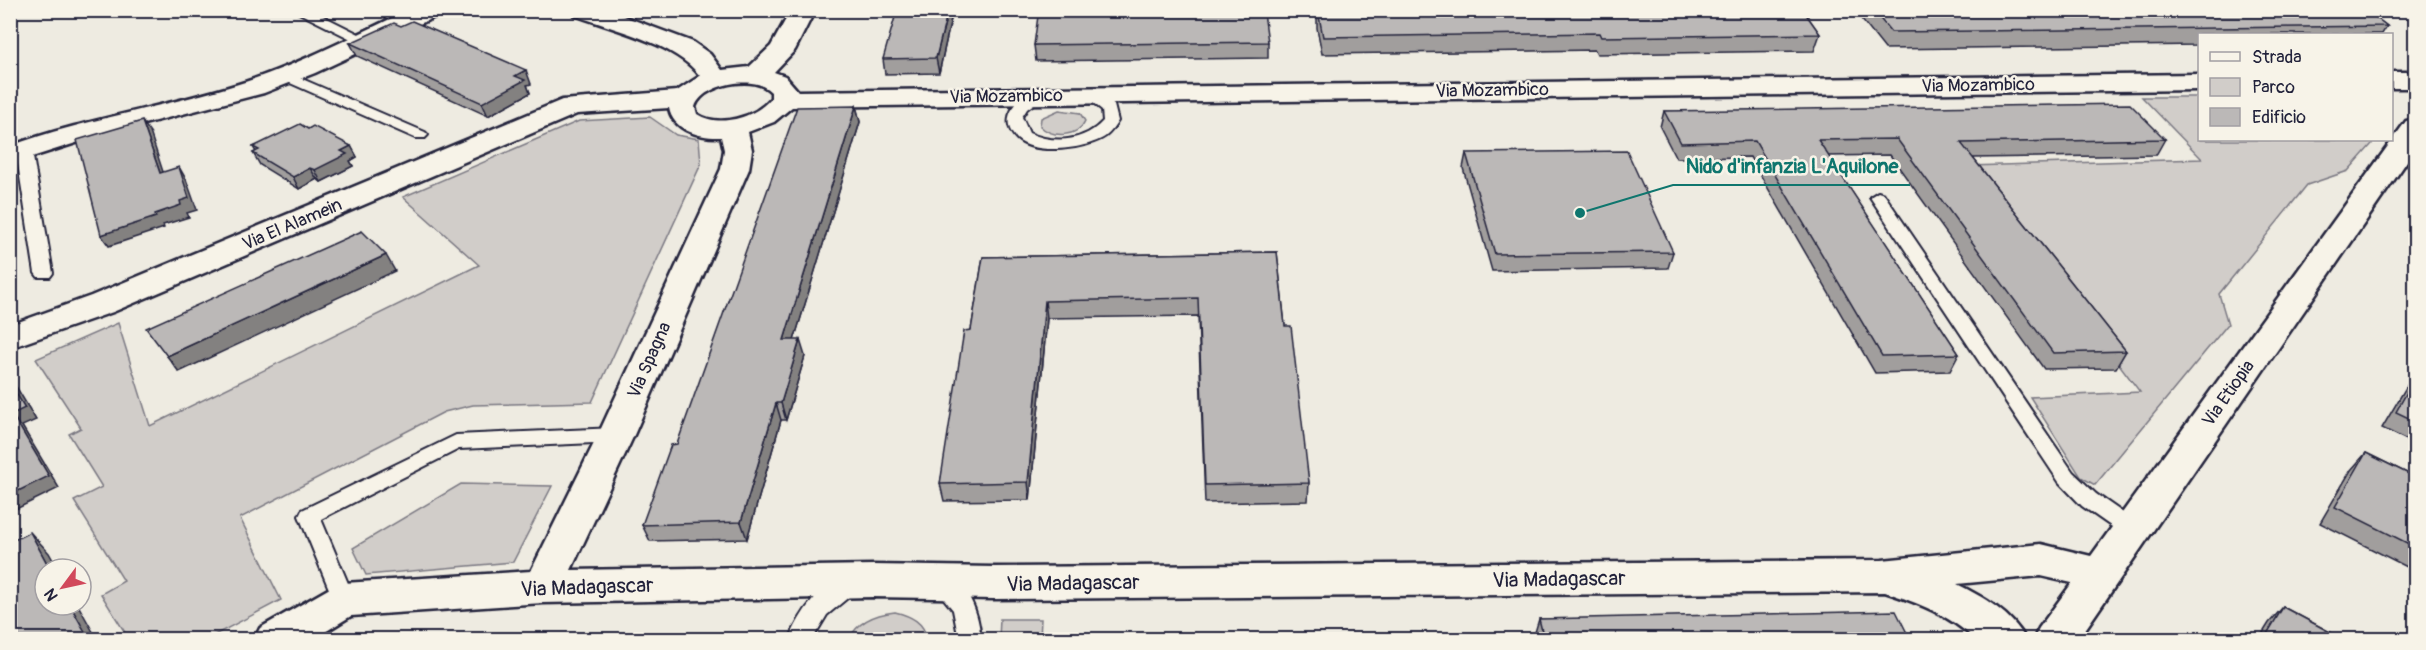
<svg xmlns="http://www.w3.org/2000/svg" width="2426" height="650" font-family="Pangolin,sans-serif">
	<rect width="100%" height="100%" fill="#eeebe1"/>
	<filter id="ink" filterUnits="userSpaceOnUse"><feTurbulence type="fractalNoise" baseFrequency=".0167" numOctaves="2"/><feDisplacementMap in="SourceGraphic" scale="12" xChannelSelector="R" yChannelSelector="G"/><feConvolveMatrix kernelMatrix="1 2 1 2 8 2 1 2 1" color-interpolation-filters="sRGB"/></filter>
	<g filter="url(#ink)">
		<!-- green -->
		<g fill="#d1cdc9" stroke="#7a7882" stroke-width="1.5">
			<polygon points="2142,97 2199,97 2200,140 2373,140 2372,144 2348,171 2307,185 2219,294 2228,324 2095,485 2081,477 2030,397 2140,392 1970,166 2202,159"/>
			<path d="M1059 110 1080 113 1085 121C1077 138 1052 138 1040 126L1041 118Z"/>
			<polygon points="650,117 676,135 699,139 701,164 592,402 473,405 444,412 240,518 281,600 207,639 129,639 101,594 124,581 74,501 102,487 69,434 81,428 36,359 118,323 150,426 479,265 403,197 579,121"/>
			<polygon points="461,484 552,486 513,562 366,575 353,548"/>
			<path d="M895 612C911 616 924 622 927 639H849C858 621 876 614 895 612Z"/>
			<polygon points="1000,619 1041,619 1040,639 999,639"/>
		</g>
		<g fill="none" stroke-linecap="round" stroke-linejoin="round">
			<!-- service casing -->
			<g stroke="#22223b" stroke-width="4">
				<g id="service">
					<polygon points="293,10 311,10 371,40 369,43 359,43"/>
					<polygon points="286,72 425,132 428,135 425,138 415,138 281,79 279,76"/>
					<path d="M1090 91 1114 105 1118 121C1115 126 1111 132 1106 136 1088 149 1035 156 1017 139 997 119 1016 97 1038 92L1045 96 1027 109 1022 117 1029 133C1054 144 1084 142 1103 121L1102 110 1083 95Z"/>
					<polygon points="24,146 32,151 53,273 50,277 38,277 35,273 16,151"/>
					<polygon points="1878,192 1884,194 2073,472 2096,494 2139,524 2143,530 2139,536 2132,538 2125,536 2082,506 2059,482 1870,197"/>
					<polygon points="616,428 623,430 626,435 623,440 616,442 459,449 321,519 355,600 352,606 344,609 336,606 299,516 302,510 456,435"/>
					<path d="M942 574C969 583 979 613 981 640H959L953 610 931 583 934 577Z"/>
					<path d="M848 576 856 579 859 585 856 591 827 615 812 640H789C801 612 818 586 848 576Z"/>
				</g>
			</g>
			<!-- minor casing -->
			<g stroke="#22223b" stroke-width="5">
				<g id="minor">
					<path d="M409 10H442L439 15 315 73 264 93 101 135 10 164V146C87 118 168 107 245 82 302 63 355 35 409 10Z"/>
					<path d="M571 10H607L693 42 710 54 722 70 749 67 771 46 791 10H815L795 50 774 72 785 76 798 91 2200 74V90L792 107 774 122 748 132 752 150 749 169 634 435 571 570 873 565 994 567 1882 560 2041 544 2091 556 2406 121 2416 119V148L2078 640H2033L2039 628 2072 583 2041 576 1957 584C1983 597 2012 613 2026 640H1976C1949 615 1919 603 1885 592L994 599 873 597 543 603 351 616 312 640H254L260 628 330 588 344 583 531 571 598 435 721 169 724 150 721 137C701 138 673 131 669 108L577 114 113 312 10 348V325L91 296 562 100 677 91 700 76C677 44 612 29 574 15ZM735 83C748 82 761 82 771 92V98C755 118 719 128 697 114L695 107C700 92 721 85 735 83Z"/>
					<rect x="2392" y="72" width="24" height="16"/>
				</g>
			</g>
			<!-- service -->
			<use href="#service" fill="#f7f3e8" fill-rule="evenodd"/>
			<!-- minor -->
			<use href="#minor" fill="#f7f3e8" fill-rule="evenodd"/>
		</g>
		<!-- wall -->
		<g fill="#a19e9d" stroke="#22223b" stroke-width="1.5">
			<polygon points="953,10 939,73 885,74 883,59"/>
			<polygon points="1199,10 1254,10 1254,13 1268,42 1268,58 1036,61 1034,45 1199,14"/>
			<polygon points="1317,10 1803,10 1820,34 1814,51 1597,54 1595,50 1322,54 1317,28"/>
			<polygon points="1854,10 2366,10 2387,26 2382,34 2199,34 2199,45 1885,49"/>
			<polygon points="350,43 531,84 527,85 530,93 488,116 357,56"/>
			<polygon points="856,106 860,122 794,340 805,356 786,420 781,420 747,539 650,541 642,525"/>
			<polygon points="1664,111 2165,139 2156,155 1973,158 2126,351 2116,368 2044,369 1890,155 1828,156 1959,354 1950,371 1875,373 1750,157 1676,158 1660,127"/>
			<polygon points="308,129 351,146 357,157 350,161 353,166 321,182 317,179 299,189 260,165 253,153 256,152 253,147"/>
			<polygon points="1466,153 1673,252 1668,268 1492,271 1463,168"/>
			<polygon points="1277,252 1285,326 1309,483 1308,501 1205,503 1198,316 1047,318 1030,500 944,501 940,484 971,330 983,257"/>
			<polygon points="2415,375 2415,444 2382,428 2408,384"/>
			<polygon points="2366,453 2415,477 2415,571 2320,523 2351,470"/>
			<polygon points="2283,607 2343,639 2259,639 2269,623"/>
			<polygon points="1539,619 1910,639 1533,639"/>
		</g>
		<!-- shaded-wall -->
		<g fill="#838180" stroke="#22223b" stroke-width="1.5">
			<polygon points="948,10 953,10 939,73 936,58"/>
			<polygon points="526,70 531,84 527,85 530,93 488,116 482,103 515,76"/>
			<polygon points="856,106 860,122 789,357 784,340"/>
			<polygon points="142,121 150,132 167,184 160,173"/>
			<polygon points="351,146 357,157 350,161 353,166 321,182 315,170 341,151"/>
			<polygon points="179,167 186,179 197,210 187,213 189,217 163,225 164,228 109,246 101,235 155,214 180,201"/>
			<polygon points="310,168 317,179 299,189 293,177"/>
			<polygon points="386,255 395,271 179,372 167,356"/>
			<polygon points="10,265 12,287 10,288"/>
			<polygon points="1045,301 1047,318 1030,500 1028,482"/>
			<polygon points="800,340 805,356 786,420 781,403"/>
			<polygon points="10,381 17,388 36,420 22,426 59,488 10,512 12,414"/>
			<polygon points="776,403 781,420 747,539 741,522"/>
			<polygon points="30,532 49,553 58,569 50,569"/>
			<polygon points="70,605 78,605 97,639 89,639"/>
		</g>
		<!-- building -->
		<g fill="#bbb8b7" stroke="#22223b" stroke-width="1.5">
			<polygon points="897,10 948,10 936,58 883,59"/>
			<polygon points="1199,10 1254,10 1254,13 1264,13 1268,42 1034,45 1038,16 1199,14"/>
			<polygon points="1321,10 1803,10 1820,34 1601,37 1599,33 1323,37 1318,11"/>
			<polygon points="1873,10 2366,10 2387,26 1891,32"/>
			<polygon points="412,21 526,70 515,76 525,80 482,103 350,43 394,23 401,26"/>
			<polygon points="2130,104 2165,139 1961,143 2126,351 2053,353 1897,139 1818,140 1959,354 1882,356 1755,141 1681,143 1664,111"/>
			<polygon points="856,106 784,340 800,340 781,403 776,403 741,522 642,525 671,445 677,444 797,107"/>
			<polygon points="142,121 160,173 179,167 189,198 180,201 181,205 155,214 156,217 101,235 77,140"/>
			<polygon points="300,124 308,129 313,126 351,146 341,151 347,154 315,170 310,168 293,177 253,153 259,150 253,147"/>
			<polygon points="1627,151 1673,252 1495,254 1466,153"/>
			<polygon points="362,231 386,255 167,356 146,328"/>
			<polygon points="1277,252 1285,326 1291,326 1309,483 1205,485 1198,298 1045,301 1028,482 940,484 964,331 971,330 983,257"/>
			<polygon points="2415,378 2415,421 2396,412"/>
			<polygon points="10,383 25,408 12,414 49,476 10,495"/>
			<polygon points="2366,453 2415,477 2415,547 2335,507"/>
			<polygon points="30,532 50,569 45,569 45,605 70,605 89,639 10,639 10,542"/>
			<polygon points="2283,607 2343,639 2264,639"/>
			<polygon points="1896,611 1910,639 1544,639 1539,619"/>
			<polygon points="1174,635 1174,639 1058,639 1058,638"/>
		</g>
	</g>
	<g text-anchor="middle" stroke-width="5" stroke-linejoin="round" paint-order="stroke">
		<!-- street labels -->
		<g font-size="18" fill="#22223b" stroke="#f7f3e8">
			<text transform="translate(1978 85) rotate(-1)" y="6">Via Mozambico</text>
			<text transform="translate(1492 90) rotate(-1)" y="6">Via Mozambico</text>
			<text transform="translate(1006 96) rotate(-1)" y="6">Via Mozambico</text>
			<text transform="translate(292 224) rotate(-23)" y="6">Via El Alamein</text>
			<text transform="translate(649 360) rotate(-66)" y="6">Via Spagna</text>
			<text transform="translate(2228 393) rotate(-55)" y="6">Via Etiopia</text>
		</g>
		<!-- near-street labels -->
		<g font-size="21" fill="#22223b" stroke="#f7f3e8">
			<text transform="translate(1559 579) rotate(-1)" y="7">Via Madagascar</text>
			<text transform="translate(1073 583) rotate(-1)" y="7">Via Madagascar</text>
			<text transform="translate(587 587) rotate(-2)" y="7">Via Madagascar</text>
		</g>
	</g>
	<!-- callouts -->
	<path fill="none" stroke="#0f766e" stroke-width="2" d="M1580 213L1673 185H1910"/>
	<circle fill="#0f766e" stroke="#f7f3e8" stroke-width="2" cx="1580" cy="213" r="6"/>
	<g font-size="20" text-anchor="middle" font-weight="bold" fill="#0f766e" stroke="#f7f3e8" stroke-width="5" stroke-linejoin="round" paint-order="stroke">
		<text x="1792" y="173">Nido d'infanzia L'Aquilone</text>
	</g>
	<!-- margin -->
	<rect width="2426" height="650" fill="none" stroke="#f7f3e8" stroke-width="36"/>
	<rect x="18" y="18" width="2390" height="614" fill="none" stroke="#22223b" stroke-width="2" filter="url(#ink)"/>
	<!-- legend -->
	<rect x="2198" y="33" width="195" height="108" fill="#f7f3e8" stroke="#a29fa3" stroke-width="1.5"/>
	<rect x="2210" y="52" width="30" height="9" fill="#f7f3e8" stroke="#a29fa3" stroke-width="1.5"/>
	<text x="2252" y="63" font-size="18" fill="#22223b">Strada</text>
	<rect x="2210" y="78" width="30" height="18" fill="#d1cdc9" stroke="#a29fa3" stroke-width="1.5"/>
	<text x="2252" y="93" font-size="18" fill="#22223b">Parco</text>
	<rect x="2210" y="108" width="30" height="18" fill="#bbb8b7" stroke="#a29fa3" stroke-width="1.5"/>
	<text x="2252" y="123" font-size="18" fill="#22223b">Edificio</text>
	<!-- north arrow -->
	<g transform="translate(63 587) rotate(237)"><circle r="28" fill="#f7f3e8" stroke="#a29fa3" stroke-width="1.5"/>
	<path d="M0-4.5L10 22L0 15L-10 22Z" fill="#d1495b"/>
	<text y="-9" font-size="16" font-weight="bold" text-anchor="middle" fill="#22223b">N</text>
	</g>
</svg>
